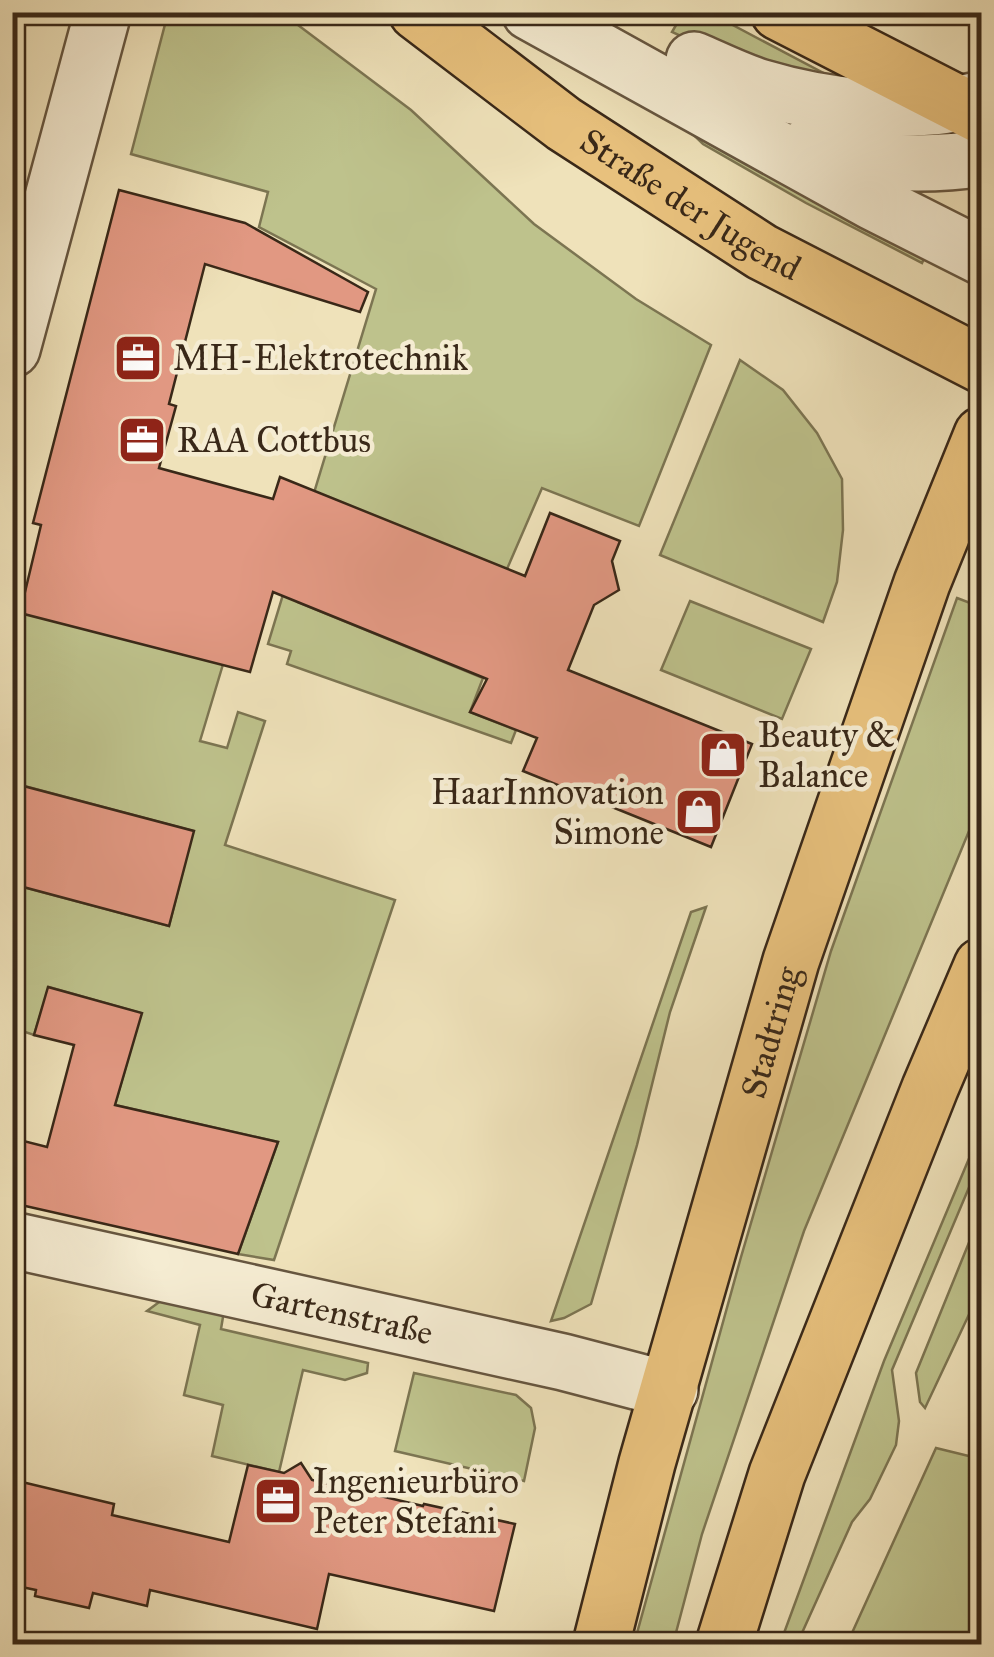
<svg xmlns="http://www.w3.org/2000/svg" width="994" height="1657" font-family="'IM FELL Great Primer',serif">
	<rect width="100%" height="100%" fill="#efe2ba"/>
	<filter id="stains"><feTurbulence type="fractalNoise" baseFrequency=".002" numOctaves="4"/><feColorMatrix values="0 0 0 0 .2 0 0 0 0 .09 0 0 0 0 .02 0 0 0 .5 -.17"/></filter>
	<radialGradient id="worn" r=".72"><stop offset=".6" stop-color="#630" stop-opacity="0"/><stop offset="1" stop-color="#630" stop-opacity=".3"/></radialGradient>
	<!-- green -->
	<g fill="#bec28c" stroke="#7c7552" stroke-width="2.5">
		<polygon points="168,13 282,13 411,110 534,224 636,299 711,345 639,526 542,488 507,569 300,603 483,678 470,712 516,730 511,743 287,664 291,651 268,644 376,289 259,227 268,192 131,154"/>
		<polygon points="683,13 710,13 850,87 759,72 672,32"/>
		<polygon points="670,112 933,240 922,263 806,203 703,144"/>
		<polygon points="740,360 783,390 817,433 842,479 843,530 837,582 823,622 660,555"/>
		<polygon points="957,598 981,607 981,802 804,1231 702,1534 673,1644 634,1644 741,1257 831,951"/>
		<polygon points="690,601 811,649 782,719 661,670"/>
		<polygon points="13,610 224,661 200,741 227,748 238,712 265,721 225,845 395,900 274,1260 238,1254 278,1142 115,1105 141,1013 49,987 34,1035 13,1028 12,884 169,926 193,831 13,783"/>
		<polygon points="706,907 670,1012 637,1145 591,1304 564,1318 551,1321 691,912"/>
		<polygon points="981,1130 981,1159 892,1370 899,1421 896,1445 870,1499 852,1522 797,1644 780,1644 884,1361"/>
		<polygon points="981,1213 981,1289 925,1408 920,1402 916,1373"/>
		<polygon points="166,1297 224,1311 221,1329 368,1363 367,1373 345,1380 303,1370 279,1472 212,1456 223,1405 184,1395 200,1325 147,1311"/>
		<polygon points="414,1373 516,1395 531,1408 535,1428 524,1481 395,1451"/>
		<polygon points="936,1448 981,1459 981,1644 847,1644"/>
	</g>
	<!-- building -->
	<g fill="#e19882" stroke="#392818" stroke-width="2.5">
		<polygon points="119,190 245,223 368,292 360,312 205,264 169,404 176,406 159,468 273,499 280,477 525,576 550,513 620,541 612,561 619,590 594,605 568,670 752,744 711,847 523,771 537,738 470,712 487,679 273,592 250,672 20,613 41,525 33,523"/>
		<polygon points="12,783 194,831 169,926 12,884"/>
		<polygon points="48,987 142,1013 115,1105 278,1142 238,1254 12,1203 12,1138 47,1147 74,1045 34,1035"/>
		<polygon points="301,1463 312,1480 423,1506 424,1504 515,1524 494,1611 329,1574 317,1629 150,1590 147,1606 93,1593 89,1608 35,1596 36,1590 12,1585 12,1522 22,1482 114,1504 112,1515 229,1542 248,1465 284,1473"/>
	</g>
	<g fill="none" stroke-linecap="round" stroke-linejoin="round">
		<!-- minor casing -->
		<g stroke="#665640" stroke-width="60">
			<g id="minor">
				<polyline points="530,12 873,202 982,257"/>
				<path d="M694 60C715 69 737 80 759 87 829 108 906 116 978 100"/>
				<path d="M806 147C861 164 925 167 982 158"/>
				<polyline points="12,349 103,12"/>
				<path id="s1" d="M12 1240 563 1362 670 1390"/>
			</g>
		</g>
		<!-- major casing -->
		<g stroke="#392818" stroke-width="60">
			<g id="major">
				<path id="s2" d="M417 12 564 124 762 252 982 365"/>
				<polyline points="779,12 982,116"/>
				<path id="s3" d="M601 1644 647 1463 791 961 922 583 982 435"/>
				<polyline points="724,1644 777,1474 930,1088 982,966"/>
			</g>
		</g>
		<!-- minor -->
		<use href="#minor" stroke="#f5ecd2" stroke-width="55"/>
		<!-- major -->
		<use href="#major" stroke="#e8c17d" stroke-width="55"/>
	</g>
	<!-- icons -->
	<defs>
		<g id="office-square" transform="scale(2.5)"><rect x="-9" y="-9" width="18" height="18" rx="4" fill="#8f2418" stroke="#f5ecd2"/><path d="M-6-3h4V-5.5h4V-3h4V5H-6ZM-1-4.5V-3h2v-1.5ZM-6 0V1H6V0Z" fill="#fff"/></g>
		<g id="shop-square" transform="scale(2.5)"><rect x="-9" y="-9" width="18" height="18" rx="4" fill="#8f2418" stroke="#f5ecd2"/><path d="M-5-2.5h2.3a2.7 3.5 0 0 1 5.4 0H5L5.5 6h-11ZM-1.5-2.5h3a1.5 2.3 0 0 0-3 0Z" fill="#fff"/></g>
	</defs>
	<g fill-rule="evenodd">
		<use href="#office-square" x="138" y="358"/>
		<use href="#office-square" x="142" y="440"/>
		<use href="#shop-square" x="723" y="755"/>
		<use href="#shop-square" x="699" y="812"/>
		<use href="#office-square" x="278" y="1501"/>
	</g>
	<g text-anchor="middle" stroke-width="9" stroke-linejoin="round" paint-order="stroke">
		<!-- street labels -->
		<g font-size="35" fill="#392818" stroke="#f5ecd2">
			<text dy="12" stroke="none"><textPath href="#s2" startOffset="335">Straße der Jugend</textPath></text>
			<text dy="12" stroke="none"><textPath href="#s3" startOffset="635">Stadtring</textPath></text>
			<text dy="12" stroke="none"><textPath href="#s1" startOffset="338">Gartenstraße</textPath></text>
		</g>
		<!-- poi labels -->
		<g font-size="35" fill="#392818" stroke="#f5ecd2" text-anchor="start">
			<text x="173" y="370">MH-Elektrotechnik</text>
			<text x="177" y="452">RAA Cottbus</text>
			<text x="758" y="747">Beauty &amp;<tspan x="758" dy="40">Balance</tspan></text>
			<text x="664" y="804" text-anchor="end">HaarInnovation<tspan x="664" dy="40">Simone</tspan></text>
			<text x="313" y="1493">Ingenieurbüro<tspan x="313" dy="40">Peter Stefani</tspan></text>
		</g>
	</g>
	<!-- margin -->
	<rect width="994" height="1657" fill="none" stroke="#efe2ba" stroke-width="50"/>
	<rect x="15" y="15" width="964" height="1627" fill="none" stroke="#392818" stroke-width="5"/>
	<rect x="25" y="25" width="944" height="1607" fill="none" stroke="#392818" stroke-width="2.5"/>
	<rect width="100%" height="100%" filter="url(#stains)"/>
	<rect width="100%" height="100%" fill="url(#worn)"/>
</svg>
